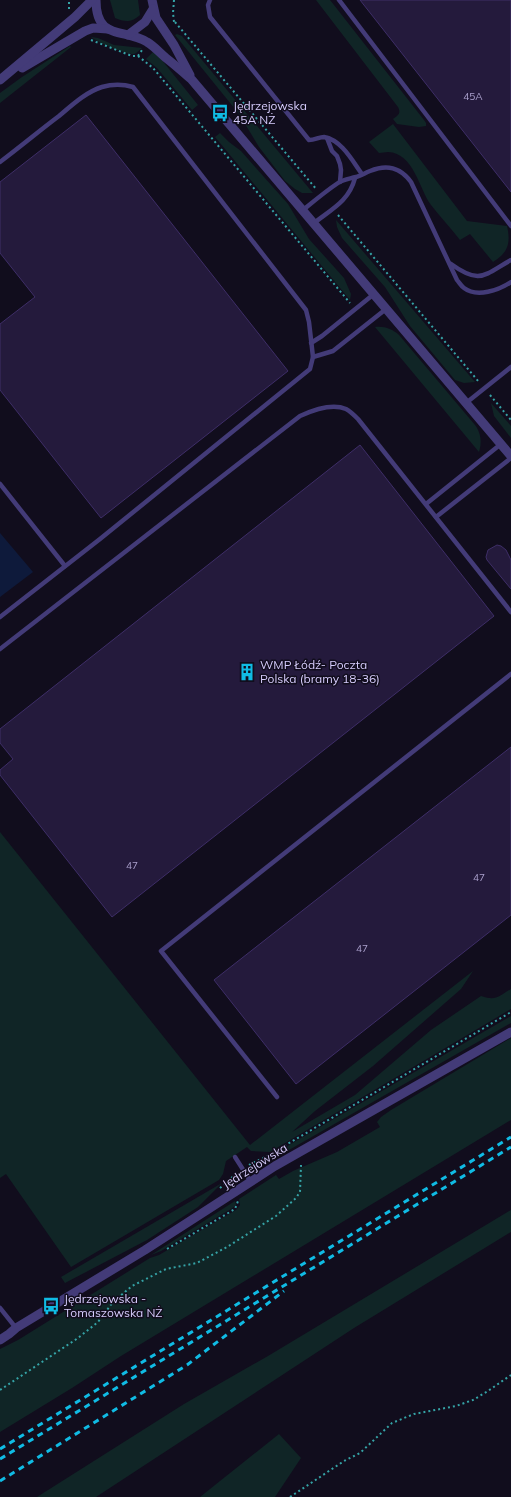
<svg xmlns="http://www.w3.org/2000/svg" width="511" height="1497" font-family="Mulish,sans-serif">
	<rect width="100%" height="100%" fill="#110d1d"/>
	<!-- green -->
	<g fill="#102526">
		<path d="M110 0H138L140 15C131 23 125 22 115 18Z"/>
		<path d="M316 0H330L424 120 426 123V126L419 127 397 124 393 119C399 115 401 113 398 107Z"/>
		<polygon points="177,34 182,36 313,193 302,193 295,189 285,181 259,147 239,114 175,35"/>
		<path d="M91 37 98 38 114 45 142 48C139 50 137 53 134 54 128 55 96 42 91 37Z"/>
		<polygon points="70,46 71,47 0,103 0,93 22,77"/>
		<polygon points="153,52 161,59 198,105 192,110 157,68 146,59"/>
		<path d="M393 124 467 221 507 226C511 243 508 253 493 262L470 234 460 240C451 228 440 217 431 205 419 189 414 153 388 152 385 152 382 153 379 153L369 142Z"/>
		<polygon points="220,133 229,142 241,151 288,204 309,239 344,278 351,294 350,300 215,137"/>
		<polygon points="336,220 475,382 464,383 455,380 410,326 385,287 342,238 337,227"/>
		<path d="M375 327C385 326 392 329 399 335L475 425C481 433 482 442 479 452Z"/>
		<polygon points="491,403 511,426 511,438 494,416"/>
		<path d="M0 832 250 1145 473 971 461 989 373 1066 315 1111 292 1132 355 1095 431 1030 481 996C496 1001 498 997 511 989V1009L270 1152 251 1151 247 1147 226 1161 223 1174 219 1180 71 1267 6 1174 0 1178Z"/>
		<polygon points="511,1016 511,1023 275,1158 277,1155 289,1145"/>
		<polygon points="511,1038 511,1120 121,1356 72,1388 0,1432 0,1349 18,1340 150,1258 159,1255 236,1210 240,1205 239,1199 276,1175 279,1179 293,1171 337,1152 380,1127 377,1122 381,1117 391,1110"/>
		<polygon points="222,1183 198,1207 147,1240 65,1283 61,1277"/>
		<polygon points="235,1201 236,1205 231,1209 161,1251 151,1255"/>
		<polygon points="511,1210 511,1232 354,1328 96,1497 37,1497 184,1404 268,1356"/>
		<polygon points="279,1434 301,1458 275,1497 200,1497"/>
	</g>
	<!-- water -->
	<polygon fill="#0e1a3b" points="0,533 33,572 0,597"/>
	<!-- building -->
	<g fill="#241a3c" stroke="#3e2e67">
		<polygon points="360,0 511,0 511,192"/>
		<polygon points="86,115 288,371 101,518 0,390 0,324 35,297 0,253 0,182"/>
		<polygon points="360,445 494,616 112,917 0,775 0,770 13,759 0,743 0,729"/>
		<polygon points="497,545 501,546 506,550 511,560 511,589 487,560 486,557 488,550"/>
		<polygon points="511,747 511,915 296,1084 214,980"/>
	</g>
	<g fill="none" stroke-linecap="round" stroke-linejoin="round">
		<!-- path -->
		<g stroke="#35a3a6" stroke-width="2" stroke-dasharray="2 3" stroke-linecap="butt">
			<polyline points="174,0 173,13 174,22"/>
			<polyline points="69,9 69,0"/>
			<polyline points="175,22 317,190"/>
			<polyline points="91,40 132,56 138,56 142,50"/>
			<polyline points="138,56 153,68 350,303"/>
			<polyline points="338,215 479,382"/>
			<polyline points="490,395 511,420"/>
			<polyline points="249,1165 269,1155 511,1012"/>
			<polyline points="220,1188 236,1174"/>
			<polyline points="167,1249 235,1209 238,1201"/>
			<polyline points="0,1390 78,1338 98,1322 113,1302 132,1286 166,1269 197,1263 227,1247 276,1216 296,1198 300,1192 301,1165"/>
			<polyline points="290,1497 344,1461 360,1453 392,1423 414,1414 456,1406 473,1400 488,1391 511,1375"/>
		</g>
		<!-- lane -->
		<g stroke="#433b78" stroke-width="4.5">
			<path d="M210 0 208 5 210 17 309 140C315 140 319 137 324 137 342 140 353 162 362 174"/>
			<polyline points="339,0 511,226"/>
			<polyline points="327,138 332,151 337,156 340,164 341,170 340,182"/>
			<path d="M0 162C20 147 39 131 59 116 72 105 86 92 102 87 112 84 123 84 133 87L306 310 309 322 313 357 310 369 100 539 0 617"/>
			<path d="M303 210C314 201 326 191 338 183 344 179 349 179 356 177 360 176 365 173 370 171 387 164 400 167 411 182L457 280C459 282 461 286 464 288 477 298 499 290 511 282"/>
			<path d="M314 223C332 209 349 201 355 178"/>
			<path d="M451 264C480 285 484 275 511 260"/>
			<polyline points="311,343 322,336 374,294"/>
			<polyline points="313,357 333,351 386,309"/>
			<polyline points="466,403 511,367"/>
			<polyline points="0,484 65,566"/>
			<polyline points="426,504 501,444"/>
			<polyline points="436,517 511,458"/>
			<path d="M0 649 300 416C313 410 332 403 346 409 350 411 355 416 358 419L511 612"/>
			<polyline points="277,1097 161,951 511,674"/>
			<polyline points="235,1157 251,1182"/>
			<polyline points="0,1308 16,1328"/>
		</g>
		<!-- street -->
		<g stroke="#433b78" stroke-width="9">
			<path d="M96 0C96 41 124 28 147 42 154 46 160 53 166 58 175 65 184 73 192 80L511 456"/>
			<polyline points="152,0 156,18 174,45 190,75"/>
			<polyline points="128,35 145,22 153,9"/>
			<polyline points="22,68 85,31 93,28 108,29"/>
			<polyline points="0,80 75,17 92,0"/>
			<polyline points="0,1340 9,1334 16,1328 145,1250 275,1166 511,1032"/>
		</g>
		<!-- rail -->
		<g stroke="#10bbe4" stroke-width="3" stroke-dasharray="6 5" stroke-linecap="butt">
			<polyline points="0,1449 511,1137"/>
			<polyline points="0,1459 511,1147"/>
			<polyline points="0,1481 187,1365 284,1291"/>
		</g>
	</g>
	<!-- icons -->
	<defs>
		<g id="bus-bare" transform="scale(1.38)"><path d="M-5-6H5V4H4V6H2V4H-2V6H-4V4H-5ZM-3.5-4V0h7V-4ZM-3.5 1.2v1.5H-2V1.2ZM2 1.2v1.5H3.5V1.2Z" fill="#10bbe4" stroke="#110d1d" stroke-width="2.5" paint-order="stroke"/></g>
		<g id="building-bare" transform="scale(1.38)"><path d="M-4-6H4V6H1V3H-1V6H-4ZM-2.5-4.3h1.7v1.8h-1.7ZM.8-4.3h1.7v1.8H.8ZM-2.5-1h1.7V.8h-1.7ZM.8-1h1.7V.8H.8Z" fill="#10bbe4" stroke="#110d1d" stroke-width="2.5" paint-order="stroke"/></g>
	</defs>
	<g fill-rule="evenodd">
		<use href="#bus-bare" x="220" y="113"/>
		<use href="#building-bare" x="247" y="672"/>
		<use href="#bus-bare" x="51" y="1306"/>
	</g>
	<g text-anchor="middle" stroke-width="3" stroke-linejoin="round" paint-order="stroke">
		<!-- number labels -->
		<g font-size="10" fill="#aaa0cc">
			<text x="473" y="100">45A</text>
			<text x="132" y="869">47</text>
			<text x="479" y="881">47</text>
			<text x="362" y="952">47</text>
		</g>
		<!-- poi labels -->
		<g font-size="12" fill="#d6ccfc" stroke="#110d1d" text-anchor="start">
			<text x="233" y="110">Jędrzejowska<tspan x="233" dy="14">45A NŻ</tspan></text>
			<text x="260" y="669">WMP Łódź- Poczta<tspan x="260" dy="14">Polska (bramy 18-36)</tspan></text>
			<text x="64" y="1303">Jędrzejowska -<tspan x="64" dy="14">Tomaszowska NŻ</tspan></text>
		</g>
		<!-- street labels -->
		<g font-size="12" fill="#d6ccfc" stroke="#110d1d">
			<text transform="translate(255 1166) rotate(-32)" y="4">Jędrzejowska</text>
		</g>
	</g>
</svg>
